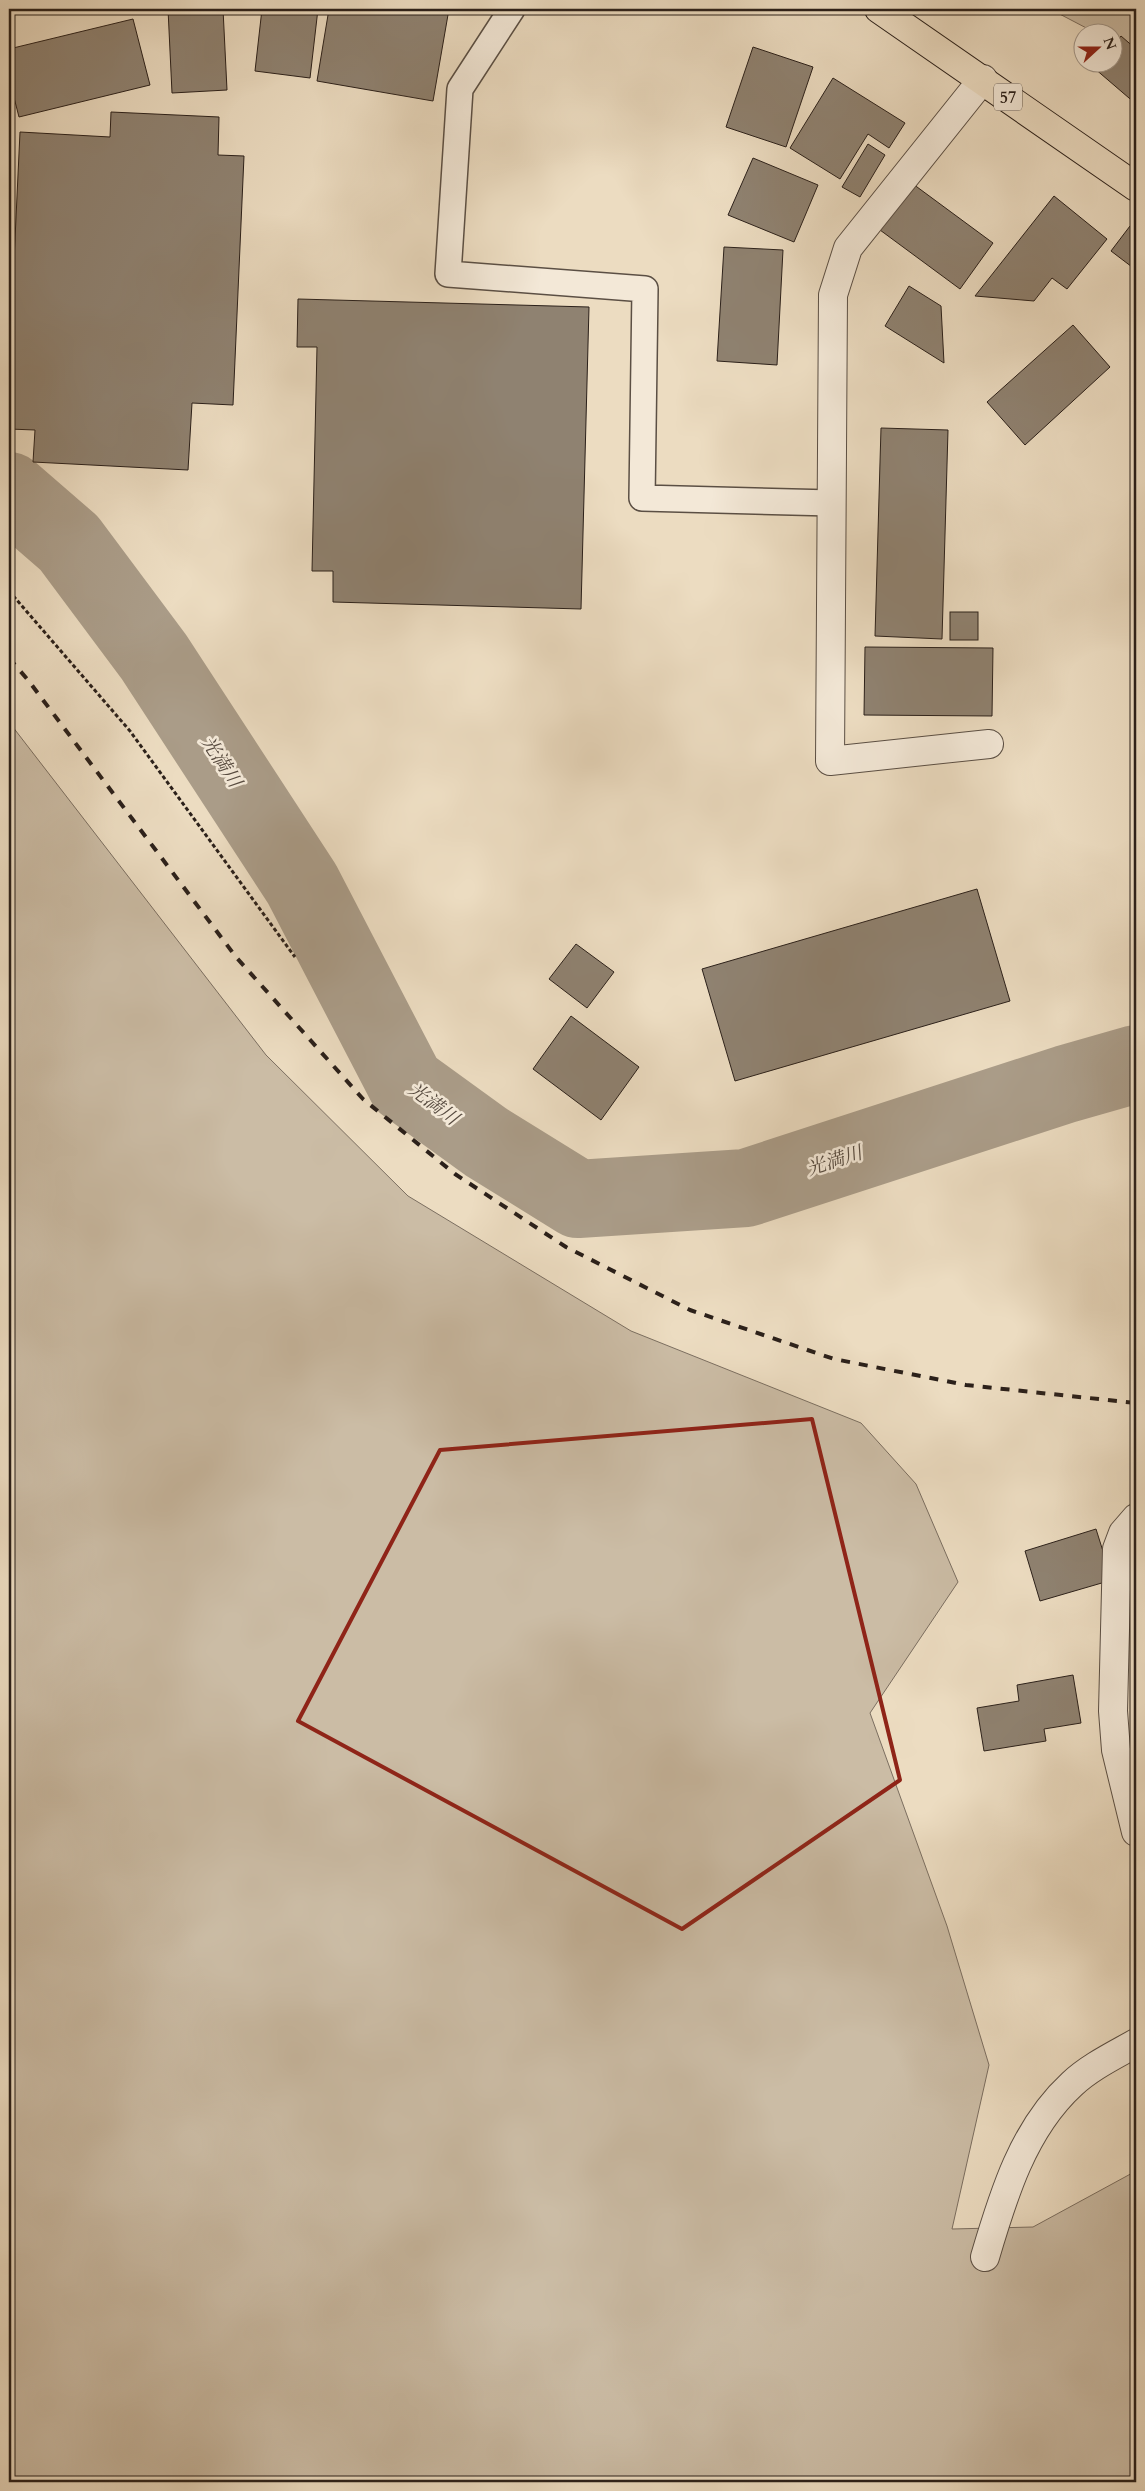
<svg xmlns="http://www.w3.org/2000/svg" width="1145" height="2491" font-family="Cardo,'Noto Serif JP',serif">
	<rect width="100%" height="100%" fill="#ecdcc1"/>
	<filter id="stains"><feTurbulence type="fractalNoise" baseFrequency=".004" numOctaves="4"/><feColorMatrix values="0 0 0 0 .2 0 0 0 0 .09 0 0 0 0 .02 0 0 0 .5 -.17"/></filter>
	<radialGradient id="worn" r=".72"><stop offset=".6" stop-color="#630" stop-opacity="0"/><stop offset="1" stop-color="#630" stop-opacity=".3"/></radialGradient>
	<!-- green -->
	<g fill="#cbbca5" stroke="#7b6e60">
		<polygon points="1050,9 1136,9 1136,54 1113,42 1112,32 1094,32"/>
		<polygon points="9,722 266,1055 408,1196 631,1331 861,1423 916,1484 958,1582 870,1713 947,1926 989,2065 952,2229 1033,2227 1136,2171 1136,2482 9,2482"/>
	</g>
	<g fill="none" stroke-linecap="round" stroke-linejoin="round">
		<!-- river -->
		<polyline stroke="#aa9c88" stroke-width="78" points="9,491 69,543 154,657 302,884 406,1084 486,1142 578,1199 746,1188 1066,1084 1136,1064"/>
	</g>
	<!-- building -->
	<g fill="#8f8271" stroke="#2b201a">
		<polygon points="168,9 223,9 227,90 172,93"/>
		<polygon points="262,9 318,9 310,78 255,71"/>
		<polygon points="329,9 449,9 433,101 317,81"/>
		<polygon points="133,19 150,85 19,117 9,78 9,49"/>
		<polygon points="1121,36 1136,49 1136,104 1094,68 1099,62 1112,62 1112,47"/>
		<polygon points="753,47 813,67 786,147 726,127"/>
		<polygon points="833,78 905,123 889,148 868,134 840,179 790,148"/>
		<polygon points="111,112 219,117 218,155 244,156 233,405 192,403 188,470 33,462 35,430 9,429 9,368 20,132 110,137"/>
		<polygon points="868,144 885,155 860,197 842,187"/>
		<polygon points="753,158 818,185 794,242 728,215"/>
		<polygon points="913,184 993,243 960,289 880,230"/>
		<polygon points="1054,196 1107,239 1067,289 1052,278 1034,301 975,296"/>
		<polygon points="1130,226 1136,232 1136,270 1111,251"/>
		<polygon points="724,247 783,250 777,365 717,361"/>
		<polygon points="909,286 941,306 944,363 885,326"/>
		<polygon points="298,299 589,307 581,609 333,602 333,571 312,571 317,347 297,347"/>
		<polygon points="1073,325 1110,367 1025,445 987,402"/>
		<polygon points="881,428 948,430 942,639 875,636"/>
		<rect x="950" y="612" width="28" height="28"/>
		<polygon points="865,647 993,648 992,716 864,715"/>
		<polygon points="977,889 1010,1001 735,1081 702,969"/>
		<polygon points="576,944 614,972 587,1008 549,979"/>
		<polygon points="571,1016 639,1067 601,1120 533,1069"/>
		<polygon points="1096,1529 1112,1580 1040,1601 1025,1551"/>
		<polygon points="1073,1675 1081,1723 1044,1729 1046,1741 984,1751 977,1708 1019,1701 1017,1685"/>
	</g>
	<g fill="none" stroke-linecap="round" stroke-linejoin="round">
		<!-- lane casing -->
		<g stroke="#5b4f44" stroke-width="28">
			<polyline id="lane" points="512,9 460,89 448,274 645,289 642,498 832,503"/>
		</g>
		<!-- street casing -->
		<g stroke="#5b4f44" stroke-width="30">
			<g id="street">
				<polyline points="983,79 848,248 833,295 830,761 989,744"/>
				<polyline points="1136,1518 1123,1533 1117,1549 1113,1711 1116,1750 1136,1832"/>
				<path d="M985 2257C1003 2196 1023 2129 1072 2084 1090 2067 1115 2055 1136 2043"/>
			</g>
		</g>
		<!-- primary casing -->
		<g stroke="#2b201a" stroke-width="30">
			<polyline id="primary" points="879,9 1136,187"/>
		</g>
		<!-- path -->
		<polyline stroke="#2b201a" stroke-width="3" stroke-dasharray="4 2.5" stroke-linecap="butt" points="9,591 130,731 295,957"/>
		<!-- lane -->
		<use href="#lane" stroke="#f3e8d7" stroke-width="25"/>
		<!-- street -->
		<use href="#street" stroke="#f3e8d7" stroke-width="28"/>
		<!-- primary -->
		<use href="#primary" stroke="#ecdcc1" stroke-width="28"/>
		<!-- rail -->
		<polyline stroke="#2b201a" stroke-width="4" stroke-dasharray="9 9" stroke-linecap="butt" points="9,658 28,680 236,957 363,1099 455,1174 566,1247 690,1310 834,1359 966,1385 1136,1403"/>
	</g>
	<!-- marked area -->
	<path fill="none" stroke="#8f2418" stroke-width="4" stroke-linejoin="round" d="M812 1419 900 1780 682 1929 298 1721 440 1450Z"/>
	<g text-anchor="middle" stroke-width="5" stroke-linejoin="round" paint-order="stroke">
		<!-- shield labels -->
		<rect fill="#f3e8d7" stroke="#675c53" stroke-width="1" x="994" y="83.5" width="28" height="27" rx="4"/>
		<g font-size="16" font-weight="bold" fill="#2b201a">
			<text x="1008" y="103">57</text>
		</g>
		<!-- water labels -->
		<g font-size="19" font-style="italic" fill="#574b40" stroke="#f3e8d7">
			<text transform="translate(222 761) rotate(57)" y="7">光満川</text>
			<text transform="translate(434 1103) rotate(37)" y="7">光満川</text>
			<text transform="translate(834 1160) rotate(-18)" y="7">光満川</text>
		</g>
	</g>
	<!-- margin -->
	<rect width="1145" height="2491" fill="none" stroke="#ecdcc1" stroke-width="30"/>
	<rect x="10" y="10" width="1125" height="2471" fill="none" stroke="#2b201a" stroke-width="2.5"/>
	<rect x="15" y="15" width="1115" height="2461" fill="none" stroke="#2b201a"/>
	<!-- north arrow -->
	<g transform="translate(1098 48) rotate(69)"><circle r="24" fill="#f3e8d7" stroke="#a3988b"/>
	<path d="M0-4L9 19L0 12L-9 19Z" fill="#8f2418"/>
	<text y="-8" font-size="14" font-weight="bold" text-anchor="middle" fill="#2b201a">N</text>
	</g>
	<rect width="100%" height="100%" filter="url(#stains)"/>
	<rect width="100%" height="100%" fill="url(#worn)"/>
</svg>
